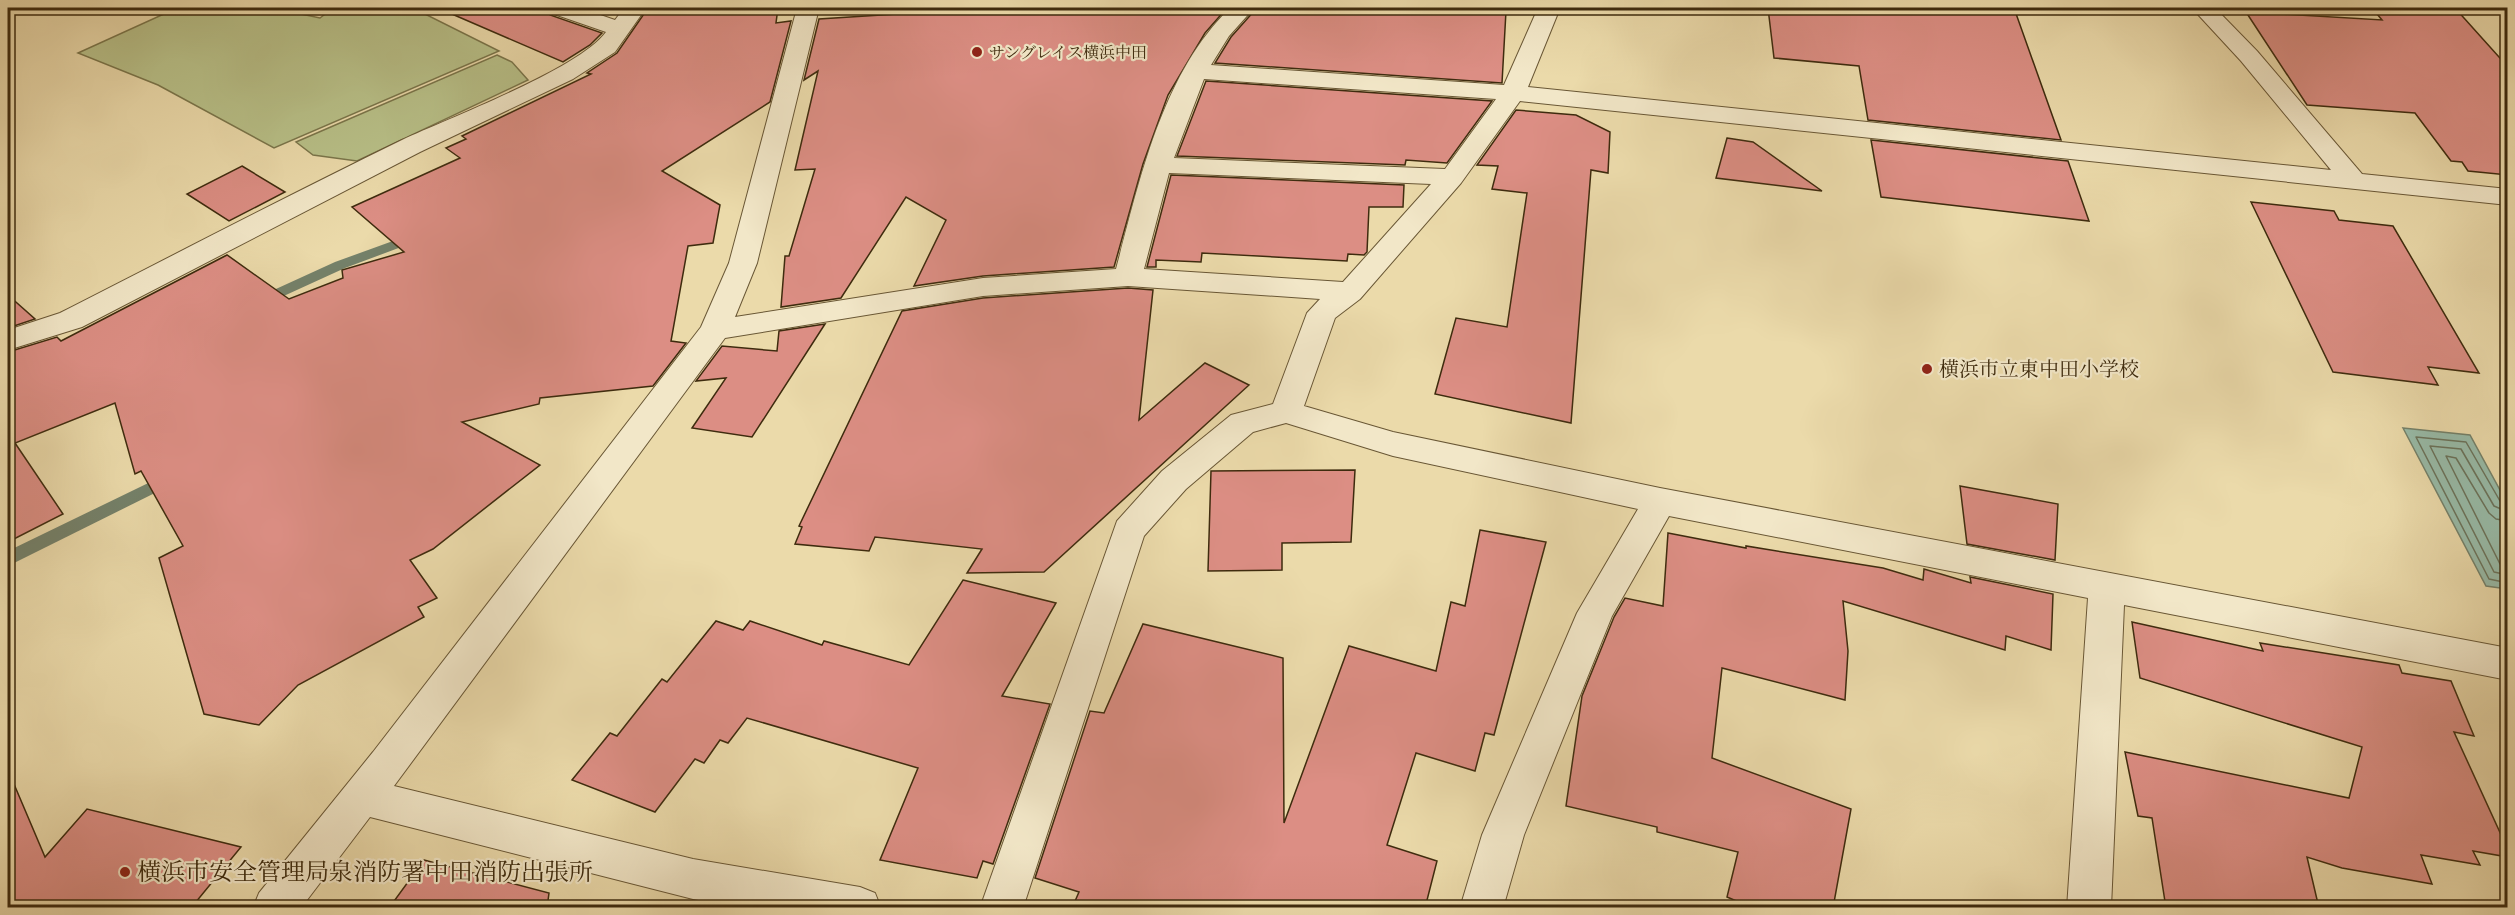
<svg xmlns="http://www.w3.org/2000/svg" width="2515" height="915" font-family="'Gentium Book Plus','Noto Serif JP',serif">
	<rect width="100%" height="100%" fill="#ebdaaa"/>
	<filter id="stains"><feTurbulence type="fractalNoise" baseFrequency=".00333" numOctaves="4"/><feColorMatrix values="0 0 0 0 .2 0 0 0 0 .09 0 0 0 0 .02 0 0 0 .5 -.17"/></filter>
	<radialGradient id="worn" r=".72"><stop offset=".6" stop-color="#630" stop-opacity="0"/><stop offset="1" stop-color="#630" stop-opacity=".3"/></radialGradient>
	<!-- green -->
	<g fill="#b8c088" stroke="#7b764b" stroke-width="1.5">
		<polygon points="177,8 272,8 320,18 333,8 413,8 499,51 274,148 158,85 78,53"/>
		<polygon points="497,55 512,62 528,80 357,161 313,155 296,142"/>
	</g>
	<!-- water -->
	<polygon fill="#98bba8" stroke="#74816a" stroke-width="1.5" points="2403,428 2470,435 2507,503 2507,589 2486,586"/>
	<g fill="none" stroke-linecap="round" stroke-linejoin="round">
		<!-- shore -->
		<g stroke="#6b735b" stroke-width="1.5">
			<polyline points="2508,504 2500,501 2466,442 2416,437 2489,579 2508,583"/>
			<polyline points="2508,512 2494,506 2461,449 2430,446 2494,572 2508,575"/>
			<polyline points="2508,521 2496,519 2489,513 2456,458 2446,456 2500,564 2508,566"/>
		</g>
		<!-- stream -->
		<g fill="#74816a" fill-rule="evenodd">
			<polygon points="415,233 422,237 420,240 345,268 264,305 259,307 252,302 254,299 335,262"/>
			<polygon points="171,472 177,474 179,478 177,482 8,566 8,551"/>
		</g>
	</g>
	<!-- building -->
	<g fill="#dc8e84" stroke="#3e2b0e" stroke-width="1.5">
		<polygon points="438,8 546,8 550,15 602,33 590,45 563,62"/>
		<polygon points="648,8 778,8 776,23 791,21 770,102 662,171 720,205 713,243 688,246 671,341 686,343 653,386 540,398 539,404 462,422 540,465 433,549 410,560 437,598 418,607 424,617 298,685 259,725 204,714 159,558 183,546 141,471 135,474 115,403 15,443 63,514 8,542 8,352 57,337 61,341 227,255 289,299 343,278 342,270 404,252 352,207 460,158 446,148 466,139 462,136 591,74 587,73 617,53"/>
		<polygon points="991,8 1226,9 1205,33 1168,95 1143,164 1114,267 983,276 914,286 946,220 906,197 841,298 781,307 785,256 789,256 815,169 795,170 818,71 804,80 819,19"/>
		<polygon points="1768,8 2014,8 2061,140 1868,120 1859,66 1774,58"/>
		<polygon points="2372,8 2455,8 2508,67 2508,175 2468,171 2462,162 2451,161 2415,113 2307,105 2246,12 2382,20"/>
		<polygon points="1255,10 1506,11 1502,83 1215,63 1231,37"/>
		<polygon points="1206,81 1492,101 1447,163 1406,160 1405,165 1177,156"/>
		<polygon points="1516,110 1576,115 1610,132 1608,173 1591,170 1571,423 1435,394 1456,318 1507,327 1527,193 1492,189 1498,166 1477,165"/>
		<polygon points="1727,138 1753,142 1822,191 1716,178"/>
		<polygon points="1871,140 2068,161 2089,221 1881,197"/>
		<polygon points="242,166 285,192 229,221 187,194"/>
		<polygon points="1171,175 1404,185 1403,207 1369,207 1367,252 1364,255 1348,254 1347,261 1202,253 1201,262 1156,260 1156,267 1147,267"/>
		<polygon points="2251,202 2334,211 2339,220 2393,226 2479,373 2428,367 2438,385 2333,372"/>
		<polygon points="1128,288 1153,290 1139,420 1205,363 1249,385 1044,572 967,573 982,549 875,537 869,551 795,544 802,527 799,526 902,311 983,298"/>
		<polygon points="8,295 35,319 8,328"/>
		<polygon points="825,324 752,437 692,428 726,378 696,381 722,346 777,351 779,331"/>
		<polygon points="1355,470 1351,542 1282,543 1282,570 1208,571 1211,471"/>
		<polygon points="1960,486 2058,504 2055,560 1967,544"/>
		<polygon points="1480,530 1546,542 1494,735 1485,733 1475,771 1416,753 1387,845 1437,861 1425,908 1072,908 1079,892 1035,878 1090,711 1104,713 1143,624 1283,658 1284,823 1349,646 1436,671 1451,602 1465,606"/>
		<polygon points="1668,533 1746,548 1746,546 1883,568 1923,580 1924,569 1971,583 1970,577 2053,594 2051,650 2006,636 2005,650 1843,601 1848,651 1845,700 1722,668 1712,758 1851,809 1833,908 1753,908 1727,897 1738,852 1657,832 1657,827 1566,806 1582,696 1614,617 1625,598 1663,606"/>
		<polygon points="963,580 1056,603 1002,696 1050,704 993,864 983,861 977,878 880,860 918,768 747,718 728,743 720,740 704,763 695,759 655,812 572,780 610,733 617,736 662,679 667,682 716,621 743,630 750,621 822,645 824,641 909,665"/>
		<polygon points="2132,622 2263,651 2260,643 2399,665 2402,673 2451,681 2474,736 2454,732 2508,850 2508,857 2473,851 2480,865 2421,855 2432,884 2342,868 2307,857 2319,908 2166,908 2152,818 2138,816 2125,752 2349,798 2362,747 2140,678"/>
		<polygon points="8,770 45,857 87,809 241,847 191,908 8,908"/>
		<polygon points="424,860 549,893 547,908 389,908"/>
	</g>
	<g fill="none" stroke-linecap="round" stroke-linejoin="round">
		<!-- minor casing -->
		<g stroke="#695735" stroke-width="2">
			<g id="minor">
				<path d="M548 8H580L615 20 624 8H646L615 52 573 79 420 152 82 327 8 350V330L60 313C174 255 287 196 402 140 449 118 579 69 606 32L551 13Z"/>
				<path d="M797 8H819L757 263 735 317 983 278 1116 269C1140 179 1162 74 1230 8H1254L1229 36 1211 65 1504 85 1538 8H1560L1528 87 2331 170 2241 61 2192 8H2215L2257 51 2362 174 2508 189V205L1520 101 1461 183 1360 299 1335 318 1304 406 1393 432 1660 488 2508 648V680L2124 605 2111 908H2067L2088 598 1669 516 1612 616 1524 835 1503 908H1460L1482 835 1577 613 1638 509 1393 456 1286 423 1253 432 1186 489 1144 536 1023 908H980L1117 521 1162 471 1231 415 1273 404 1307 313 1320 299 1128 286 983 296 725 338 394 786 693 859 860 887 875 893 881 908H741L693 899 370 817 301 908H253L259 893 373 752 701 327 729 263ZM1204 79 1496 99 1445 169 1174 158ZM1169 173 1431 184 1343 282 1144 269Z"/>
			</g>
		</g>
		<!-- minor -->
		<use href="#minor" fill="#f2e7c8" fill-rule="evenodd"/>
	</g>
	<!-- markers -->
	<g fill="#8f2418" stroke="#f2e7c8" stroke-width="2">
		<circle cx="977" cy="52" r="6"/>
		<circle cx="1927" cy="369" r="6"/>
		<circle cx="125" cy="872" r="6"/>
	</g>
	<g text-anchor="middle" stroke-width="4.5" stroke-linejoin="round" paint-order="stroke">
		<!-- far-poi labels -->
		<g font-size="16" fill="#3e2b0e" stroke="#f2e7c8" text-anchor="start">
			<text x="989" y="58">サングレイス横浜中田</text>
		</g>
		<!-- poi labels -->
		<g font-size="20" fill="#3e2b0e" stroke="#f2e7c8" text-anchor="start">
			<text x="1939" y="376">横浜市立東中田小学校</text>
		</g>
		<!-- near-poi labels -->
		<g font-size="24" fill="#3e2b0e" stroke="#f2e7c8" text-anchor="start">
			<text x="137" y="880">横浜市安全管理局泉消防署中田消防出張所</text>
		</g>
	</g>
	<!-- margin -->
	<rect width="2515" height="915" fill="none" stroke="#ebdaaa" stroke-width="30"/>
	<rect x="9" y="9" width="2497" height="897" fill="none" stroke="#3e2b0e" stroke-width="3"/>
	<rect x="15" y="15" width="2485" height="885" fill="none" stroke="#3e2b0e" stroke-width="1.5"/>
	<rect width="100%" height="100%" filter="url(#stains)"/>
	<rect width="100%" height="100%" fill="url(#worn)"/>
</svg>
